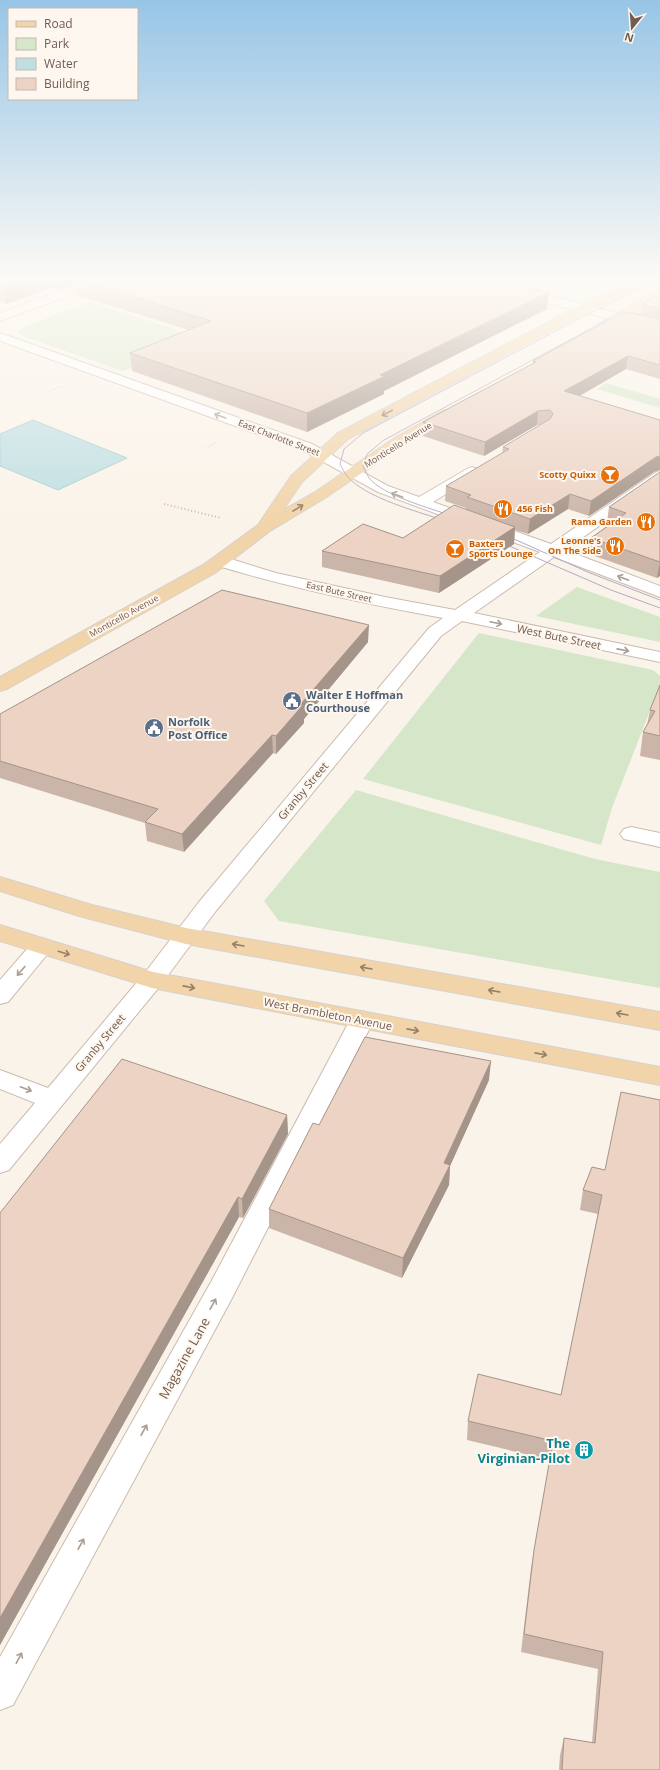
<svg xmlns="http://www.w3.org/2000/svg" width="660" height="1770" font-family="'Open Sans',sans-serif">
	<rect width="100%" height="100%" fill="#faf3e9"/>
	<!-- green -->
	<g fill="#d6e6c9">
		<polygon points="521,280 623,280 596,294 580,295"/>
		<polygon points="90,302 202,338 123,371 23,336 18,333 23,327"/>
		<polygon points="606,383 660,399 660,408 597,389"/>
		<polygon points="577,587 660,617 660,642 536,616"/>
		<polygon points="479,633 653,670 660,676 660,685 612,808 601,845 363,779"/>
		<polygon points="356,790 595,859 660,872 660,988 279,921 264,901"/>
	</g>
	<!-- water -->
	<polygon fill="#bfdee2" stroke="#a7cdd2" points="33,420 127,458 58,490 0,466 0,434"/>
	<g fill="none" stroke-linecap="round" stroke-linejoin="round">
		<!-- minor casing -->
		<g stroke="#cbbbb0" stroke-width="2">
			<g id="minor">
				<polygon points="90,280 106,280 104,283 0,321 0,313"/>
				<polygon points="468,280 487,280 660,324 660,332 470,283"/>
				<path d="M0 333 312 444 388 486 419 497 467 469 472 467 477 469 480 472 477 475 433 502 551 544 655 473 660 471V483L565 550 660 586V597L554 557 474 613 660 652V662L462 621 441 636 215 912 160 986 9 1170 0 1173V1144L35 1103 0 1089V1070L48 1088 144 974 199 902 429 628 443 618C366 604 290 588 215 565L213 561 215 557 221 556 276 573 385 597 455 610 540 552 378 492 302 450 0 341Z"/>
				<polygon points="631,827 660,833 660,847 624,839 620,834 624,829"/>
				<polygon points="42,938 50,941 54,946 50,951 8,1002 0,1004 0,980 34,941"/>
				<polygon points="362,1011 371,1014 374,1020 231,1300 13,1705 0,1710 0,1657 211,1282 350,1020 353,1014"/>
			</g>
		</g>
		<!-- major casing -->
		<g stroke="#d8d1ce" stroke-width="2">
			<g id="major">
				<polygon points="637,280 652,280 650,283 579,316 348,439 302,482 283,510 315,492 396,437 444,410 454,410 456,413 454,416 406,443 325,498 270,531 215,573 7,689 0,691 0,677 203,565 258,525 291,476 338,433 571,310"/>
				<polygon points="660,292 660,301 609,330 601,330 599,327 601,324"/>
				<polygon points="0,877 92,905 186,928 660,1012 660,1030 186,944 79,916 0,891"/>
				<polygon points="0,925 153,972 660,1067 660,1085 152,988 0,941"/>
			</g>
		</g>
		<!-- path-far1 -->
		<g stroke="#d1b6a7" stroke-width="1.5" stroke-dasharray="0.5 2" stroke-linecap="butt">
			<polyline points="50,391 63,386"/>
			<polyline points="206,448 217,442"/>
		</g>
		<!-- path -->
		<polyline stroke="#d1b6a7" stroke-width="2" stroke-dasharray="1 2.5" stroke-linecap="butt" points="164,504 221,518"/>
		<!-- minor -->
		<use href="#minor" fill="#fff" fill-rule="evenodd"/>
		<!-- major -->
		<use href="#major" fill="#f1d4a9" fill-rule="evenodd"/>
		<!-- tram -->
		<g stroke="#b6a8c3" stroke-width="1">
			<path d="M452 516C430 508 384 496 369 478 367 474 365 470 363 466L367 454 384 440 579 335 660 288"/>
			<path d="M446 521C419 512 366 498 348 477 345 474 342 468 340 464L344 449 363 433 584 316 659 280"/>
			<polyline points="505,535 590,573 660,600"/>
			<polyline points="500,542 611,590 660,608"/>
		</g>
	</g>
	<!-- wall -->
	<g fill="#cbb5a9">
		<polygon points="0,280 501,280 547,309 384,391 384,394 307,432 132,371 130,353 188,330 77,295 76,284 60,289 54,287 6,304 0,302"/>
		<polygon points="660,295 660,379 626,369 580,396 654,472 589,516 568,509 528,534 515,530 514,544 439,593 322,567 322,551 403,538 466,510 466,508 445,501 446,486 502,453 503,447 541,425 537,425 484,456 423,436 423,422 533,364 533,361 625,314 641,315 642,304"/>
		<polygon points="660,472 660,576 657,578 589,554 591,538 611,524 607,522 609,507"/>
		<polygon points="368,642 304,719 304,723 276,754 273,753 184,852 147,841 145,823 0,778 0,714"/>
		<polygon points="660,685 660,760 640,756 643,732 647,725 650,710"/>
		<polygon points="489,1080 450,1166 449,1185 402,1278 269,1228 269,1209 319,1125"/>
		<polygon points="287,1115 288,1134 243,1218 239,1217 0,1645 0,1213"/>
		<polygon points="605,1170 660,1770 559,1770 560,1755 564,1738 592,1743 598,1669 521,1652 531,1568 550,1460 467,1440 468,1421 561,1395 598,1214 580,1210 583,1190"/>
	</g>
	<!-- shaded-wall -->
	<g fill="#a59489">
		<polygon points="26,280 53,280 54,287 6,304 4,287"/>
		<polygon points="59,280 75,280 76,284 60,289"/>
		<polygon points="549,292 547,309 384,391 384,394 307,432 307,413 380,375"/>
		<polygon points="628,356 626,369 563,405 564,391"/>
		<polygon points="538,411 537,425 484,456 485,442"/>
		<polygon points="660,456 660,470 654,472 589,516 591,501 656,457"/>
		<polygon points="570,494 568,509 528,534 530,519"/>
		<polygon points="515,527 514,544 439,593 440,576"/>
		<polygon points="660,562 660,576 657,578"/>
		<polygon points="369,625 368,642 304,719 304,723 276,754 276,736 300,705"/>
		<polygon points="272,735 273,753 184,852 182,834"/>
		<polygon points="491,1061 489,1080 450,1166 449,1185 402,1278 403,1258 444,1163"/>
		<polygon points="287,1115 288,1134 243,1218 242,1199"/>
		<polygon points="238,1197 239,1217 0,1645 0,1618"/>
	</g>
	<!-- building -->
	<g fill="#ecd3c4" stroke="#a59489">
		<polygon points="0,280 26,280 4,287 0,286"/>
		<polygon points="80,280 501,280 549,292 380,375 385,376 307,413 130,353 211,321"/>
		<polygon points="660,295 660,309 642,304"/>
		<polygon points="628,312 660,319 660,365 628,356 564,391 660,420 660,456 656,457 591,501 570,494 530,519 467,497 471,495 446,486 509,449 503,447 550,419 553,414 550,410 538,411 485,442 423,422 536,362 533,361 621,313 625,314"/>
		<polygon points="660,472 660,562 591,538 626,513 609,507"/>
		<polygon points="454,505 515,527 440,576 322,551 363,524 403,538"/>
		<polygon points="222,590 369,625 300,705 303,705 276,736 272,735 182,834 145,822 158,809 0,761 0,714"/>
		<polygon points="660,685 660,736 643,732 655,711 650,710"/>
		<polygon points="365,1037 491,1061 444,1163 450,1165 403,1258 269,1209 313,1123 319,1125"/>
		<polygon points="122,1059 287,1115 242,1199 238,1197 0,1618 0,1213"/>
		<polygon points="621,1092 660,1100 660,1770 562,1770 564,1738 595,1743 603,1652 524,1634 534,1550 553,1441 468,1421 478,1374 561,1395 602,1195 583,1190 592,1167 605,1170"/>
	</g>
	<!-- one-way arrows -->
	<defs><path id="oneway-shaft" d="M-6 0H5M1.5-3L5.5 0L1.5 3" fill="none" stroke-width="1.6" stroke-linecap="round" stroke-linejoin="round"/></defs>
	<g stroke="#987f6a">
		<use href="#oneway-shaft" transform="translate(387 413) rotate(152)"/>
		<use href="#oneway-shaft" transform="translate(298 508) rotate(-31)"/>
		<use href="#oneway-shaft" transform="translate(238 945) rotate(-170)"/>
		<use href="#oneway-shaft" transform="translate(64 953) rotate(17)"/>
		<use href="#oneway-shaft" transform="translate(366 968) rotate(-170)"/>
		<use href="#oneway-shaft" transform="translate(189 987) rotate(11)"/>
		<use href="#oneway-shaft" transform="translate(494 991) rotate(-170)"/>
		<use href="#oneway-shaft" transform="translate(622 1014) rotate(-170)"/>
		<use href="#oneway-shaft" transform="translate(413 1030) rotate(11)"/>
		<use href="#oneway-shaft" transform="translate(541 1054) rotate(11)"/>
	</g>
	<g stroke="#aa9d95">
		<use href="#oneway-shaft" transform="translate(220 416) rotate(-160)"/>
		<use href="#oneway-shaft" transform="translate(397 495) rotate(-159)"/>
		<use href="#oneway-shaft" transform="translate(623 578) rotate(-159)"/>
		<use href="#oneway-shaft" transform="translate(496 623) rotate(12)"/>
		<use href="#oneway-shaft" transform="translate(623 650) rotate(11)"/>
		<use href="#oneway-shaft" transform="translate(21 971) rotate(130)"/>
		<use href="#oneway-shaft" transform="translate(26 1089) rotate(21)"/>
		<use href="#oneway-shaft" transform="translate(213 1304) rotate(-61)"/>
		<use href="#oneway-shaft" transform="translate(144 1430) rotate(-61)"/>
		<use href="#oneway-shaft" transform="translate(81 1544) rotate(-61)"/>
		<use href="#oneway-shaft" transform="translate(19 1658) rotate(-62)"/>
	</g>
	<!-- sky -->
	<linearGradient id="sky" x2="0" y2="1"><stop stop-color="#97c5e6"/><stop offset="0.53" stop-color="#fdfaf5"/><stop offset="1" stop-color="#fdfaf5" stop-opacity="0"/></linearGradient>
	<rect width="660" height="527" fill="url(#sky)"/>
	<!-- icons -->
	<defs>
		<g id="bar-disc" transform="scale(1)"><circle r="9.5" fill="#e8710a" stroke="#fdf7ef"/><path d="M-6-5H6L.8 .8V4.5H3.5V6h-7V4.5H-.8V.8Z" fill="#fff"/></g>
		<g id="restaurant-disc" transform="scale(1)"><circle r="9.5" fill="#e8710a" stroke="#fdf7ef"/><path d="M-5-6h1v4h1v-4h1v4h1v-4h1v5L-1.5 .5V6h-2V.5L-5-1ZM5-6V6H3V1.5H1.5Q1.5-4 5-6Z" fill="#fff"/></g>
		<g id="civic-disc" transform="scale(1)"><circle r="9.5" fill="#5c6f8a" stroke="#fdf7ef"/><path d="M-.6-6.5H3V-4.5H.6V-3L4-1V1h2V6H-6V1h2V-1L-.6-3ZM-1.2 2.5V6h2.4V2.5Z" fill="#fff"/></g>
		<g id="building-disc" transform="scale(1)"><circle r="9.5" fill="#0f9aa8" stroke="#fdf7ef"/><path d="M-4-6H4V6H1V3H-1V6H-4ZM-2.5-4.3h1.7v1.8h-1.7ZM.8-4.3h1.7v1.8H.8ZM-2.5-1h1.7V.8h-1.7ZM.8-1h1.7V.8H.8Z" fill="#fff"/></g>
	</defs>
	<g fill-rule="evenodd">
		<use href="#bar-disc" x="610" y="475"/>
		<use href="#restaurant-disc" x="503" y="509"/>
		<use href="#restaurant-disc" x="646" y="522"/>
		<use href="#restaurant-disc" x="615" y="546"/>
		<use href="#bar-disc" x="455" y="549"/>
		<use href="#civic-disc" x="292" y="701"/>
		<use href="#civic-disc" x="154" y="728"/>
		<use href="#building-disc" x="584" y="1450"/>
	</g>
	<g text-anchor="middle" stroke-width="4" stroke-linejoin="round" paint-order="stroke">
		<!-- far-street labels -->
		<g font-size="9" fill="#725b4f" stroke="#fdf7ef">
			<text transform="translate(279 438) rotate(21)" y="3">East Charlotte Street</text>
			<text transform="translate(398 445) rotate(-32)" y="3">Monticello Avenue</text>
			<text transform="translate(339 592) rotate(13)" y="3">East Bute Street</text>
			<text transform="translate(124 616) rotate(-29)" y="3">Monticello Avenue</text>
		</g>
		<!-- far-food labels -->
		<g font-size="9" font-weight="bold" fill="#c56008" stroke="#fdf7ef" text-anchor="end">
			<text x="596" y="478">Scotty Quixx</text>
			<text x="517" y="512" text-anchor="start">456 Fish</text>
			<text x="632" y="525">Rama Garden</text>
			<text x="601" y="544">Leonne's<tspan x="601" dy="10">On The Side</tspan></text>
			<text x="469" y="547" text-anchor="start">Baxters<tspan x="469" dy="10">Sports Lounge</tspan></text>
		</g>
		<!-- street labels -->
		<g font-size="11" fill="#725b4f" stroke="#fdf7ef">
			<text transform="translate(559 637) rotate(12)" y="4">West Bute Street</text>
			<text transform="translate(303 791) rotate(-50)" y="4">Granby Street</text>
			<text transform="translate(328 1014) rotate(11)" y="4">West Brambleton Avenue</text>
			<text transform="translate(100 1043) rotate(-50)" y="4">Granby Street</text>
		</g>
		<!-- service labels -->
		<g font-size="11" font-weight="bold" fill="#4e5e75" stroke="#fdf7ef" text-anchor="start">
			<text x="306" y="699">Walter E Hoffman<tspan x="306" dy="13">Courthouse</tspan></text>
			<text x="168" y="726">Norfolk<tspan x="168" dy="13">Post Office</tspan></text>
		</g>
		<!-- near-street labels -->
		<g font-size="13" fill="#725b4f" stroke="#fdf7ef">
			<text transform="translate(184 1358) rotate(-61)" y="5">Magazine Lane</text>
		</g>
		<!-- near-culture labels -->
		<g font-size="13" font-weight="bold" fill="#0d838f" stroke="#fdf7ef" text-anchor="end">
			<text x="570" y="1448">The<tspan x="570" dy="15">Virginian-Pilot</tspan></text>
		</g>
	</g>
	<!-- legend -->
	<rect x="8" y="8" width="130" height="92" fill="#fdf7ef" stroke="#c5b9af"/>
	<rect x="16" y="21" width="20" height="6" fill="#f1d4a9" stroke="#c5b9af"/>
	<text x="44" y="28" font-size="12" fill="#725b4f">Road</text>
	<rect x="16" y="38" width="20" height="12" fill="#d6e6c9" stroke="#c5b9af"/>
	<text x="44" y="48" font-size="12" fill="#725b4f">Park</text>
	<rect x="16" y="58" width="20" height="12" fill="#bfdee2" stroke="#c5b9af"/>
	<text x="44" y="68" font-size="12" fill="#725b4f">Water</text>
	<rect x="16" y="78" width="20" height="12" fill="#ecd3c4" stroke="#c5b9af"/>
	<text x="44" y="88" font-size="12" fill="#725b4f">Building</text>
	<!-- north arrow -->
	<g transform="translate(632 28) rotate(197)" stroke="#fdf7ef" stroke-width="3" paint-order="stroke">
	<path d="M0-3L7 15L0 10L-7 15Z" fill="#725b4f"/>
	<text y="-6" font-size="11" font-weight="bold" text-anchor="middle" fill="#725b4f">N</text>
	</g>
</svg>
